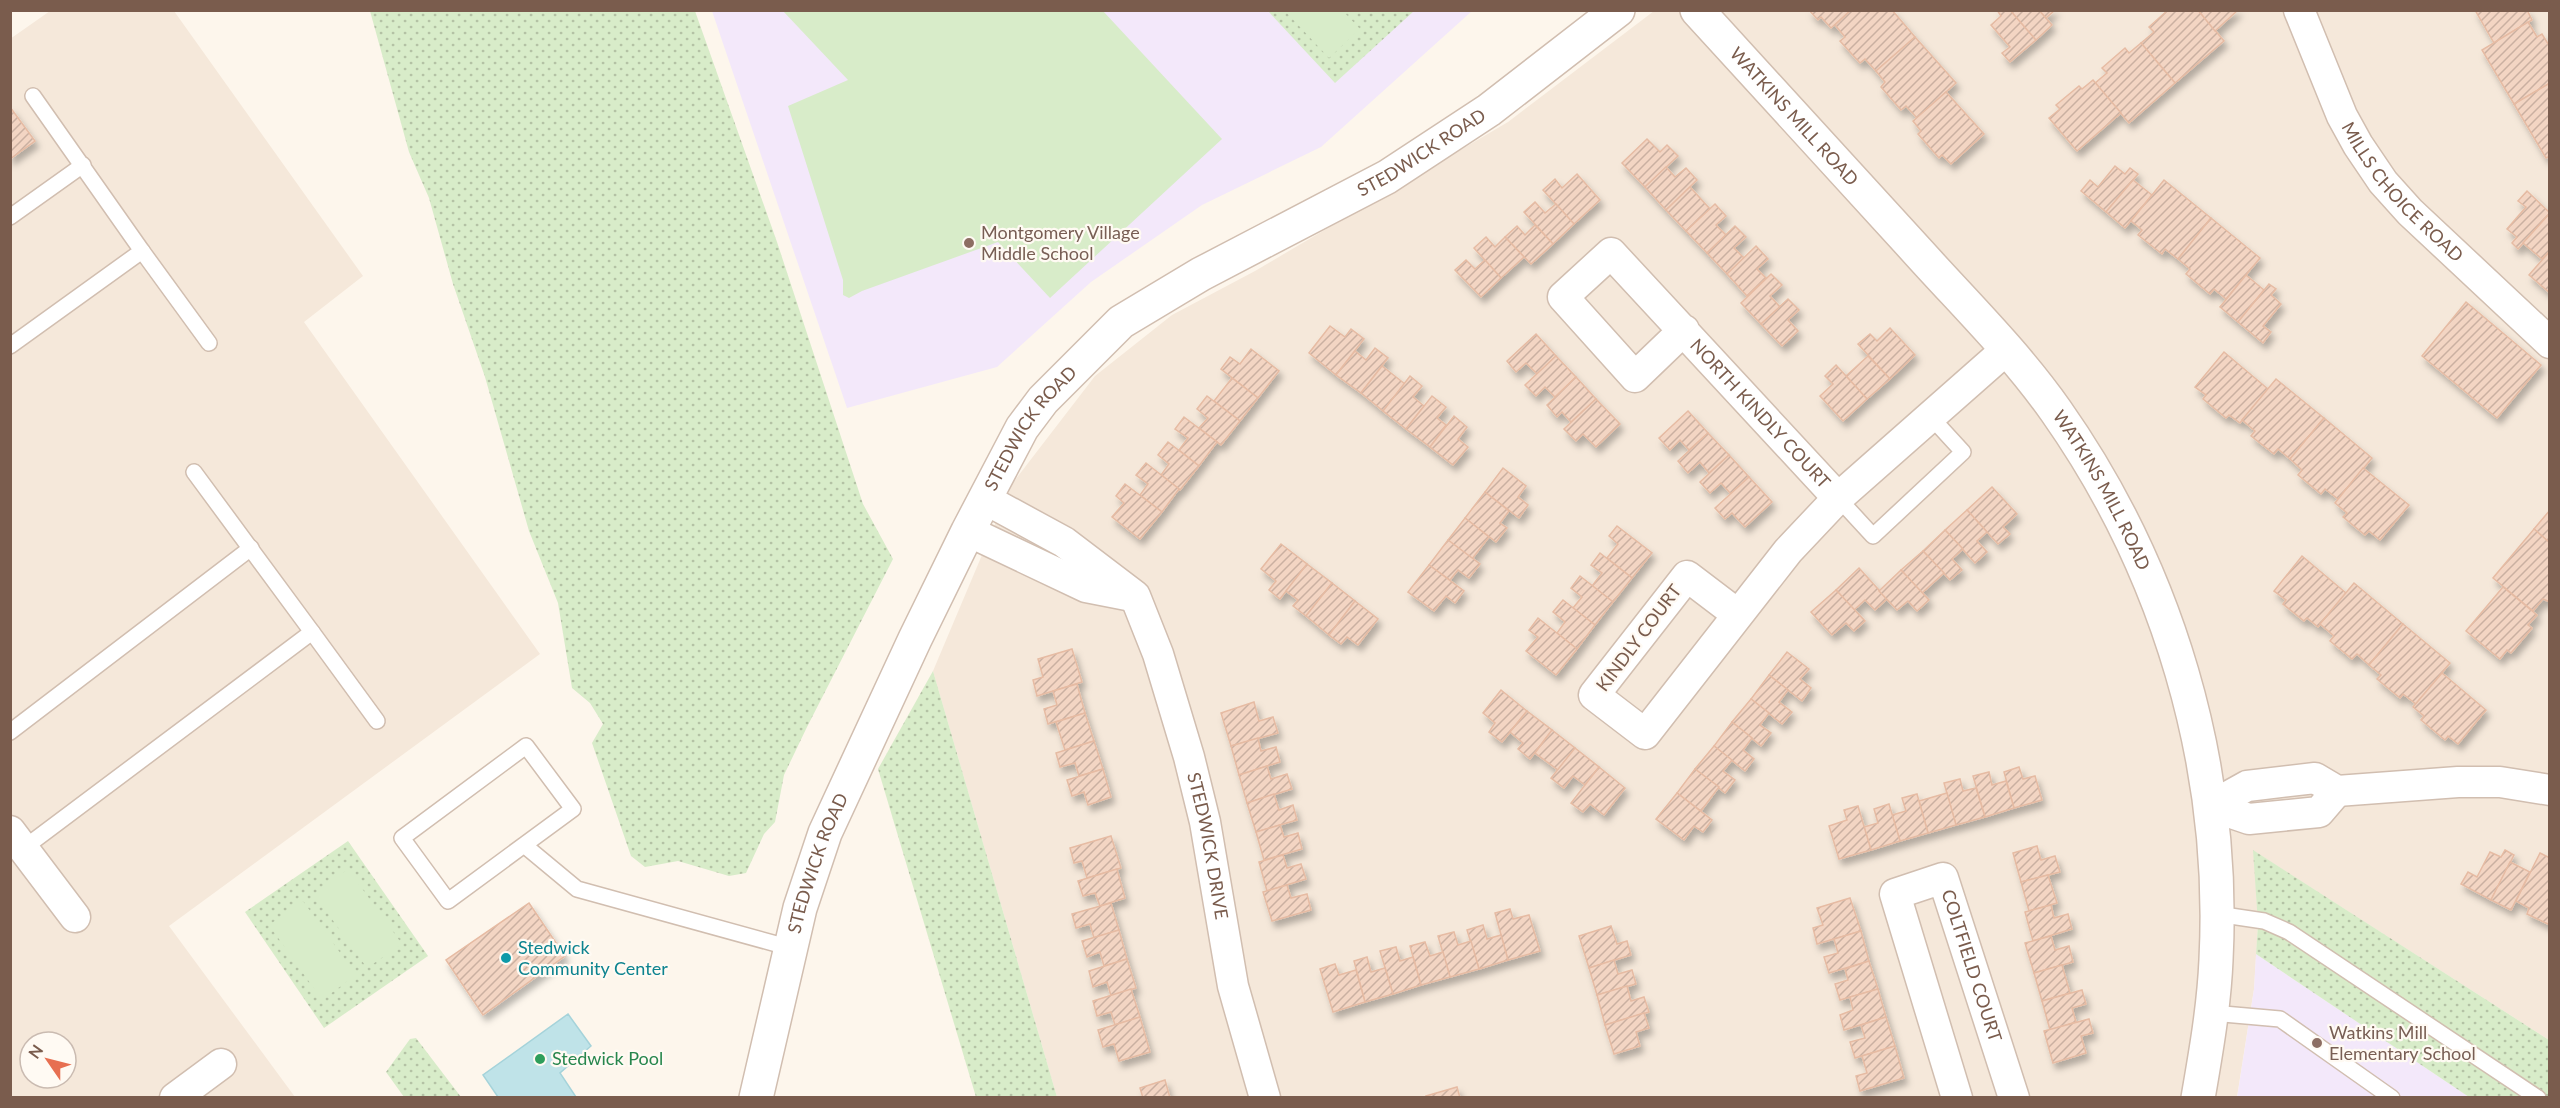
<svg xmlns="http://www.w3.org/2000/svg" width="2560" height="1108" font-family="Lato,sans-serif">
	<defs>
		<pattern id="grass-dots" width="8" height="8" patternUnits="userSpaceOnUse" patternTransform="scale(1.5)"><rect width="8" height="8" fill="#d8ecc9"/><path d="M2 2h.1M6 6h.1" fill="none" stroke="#b4c2a5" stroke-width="1.8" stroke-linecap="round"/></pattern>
		<pattern id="building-hatch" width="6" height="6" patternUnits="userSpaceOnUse" patternTransform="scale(1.5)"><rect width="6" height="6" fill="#f3d5c3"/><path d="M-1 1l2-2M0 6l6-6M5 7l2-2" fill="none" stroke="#cab0a1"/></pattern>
		<filter id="shadow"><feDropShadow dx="3.5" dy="6" stdDeviation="3" flood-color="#0004"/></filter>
	</defs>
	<rect width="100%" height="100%" fill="#fdf6ec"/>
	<!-- residential -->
	<g fill="#f5e8da" fill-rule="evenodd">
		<path d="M50 11H174L363 276 304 322 540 654 169 926 295 1097H11L10 39ZM30 1042H66V1078H30Z"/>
		<polygon points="1654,11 2549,11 2549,1040 2254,851 2258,924 2254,989 2237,1097 1057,1097 933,671 1012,484 1095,376 1172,315 1255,271 1508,122"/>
	</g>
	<!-- education -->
	<g fill="#f3e8fa">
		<polygon points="712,11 1472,11 1321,147 1202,205 1091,282 997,367 847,408"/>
		<polygon points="2256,954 2469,1097 2237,1098 2254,989"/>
	</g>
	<!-- grass -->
	<g fill="url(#grass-dots)">
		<polygon points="370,11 695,11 777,242 863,504 893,559 807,727 784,775 775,822 764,834 746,873 729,876 678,861 645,867 631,856 592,743 603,724 590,703 572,688 558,603 529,531 485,377 453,284 429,198 409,152"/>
		<polygon points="1268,11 1414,11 1335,83"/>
		<polygon points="933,671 1057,1097 976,1097 878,769"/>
		<polygon points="348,841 428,956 324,1028 245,912"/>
		<polygon points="2253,850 2549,1040 2549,1097 2469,1097 2256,954 2258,924"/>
		<polygon points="416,1038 461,1097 404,1097 386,1072 410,1039"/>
	</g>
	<!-- pitch -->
	<g fill="#d8ecc9">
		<polygon points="783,11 1103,11 1222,139 1050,298 998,242 862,291 849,298 843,295 843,280 788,106 848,80"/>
		<polygon points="1285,11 1343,11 1360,29 1329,58"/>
		<polygon points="348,869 402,944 367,968 314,894"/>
		<polygon points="303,901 356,975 322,1000 269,925"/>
	</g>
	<!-- water -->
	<polygon fill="#bfe3e8" stroke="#a5d3da" stroke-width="1.5" points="568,1014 591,1046 560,1073 576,1097 498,1097 483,1075"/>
	<!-- building -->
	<g fill="url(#building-hatch)" stroke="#e6bba3" stroke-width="1.5" filter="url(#shadow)">
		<polygon points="1809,10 1851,10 1831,28 1821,17 1818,20"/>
		<polygon points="1851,10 1892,10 1915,37 1876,71 1865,59 1860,63 1840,41 1845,37 1835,25"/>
		<polygon points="1997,10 2010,10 2036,40 2010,62 2002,53 2010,47 1991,25 2001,16"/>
		<polygon points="2010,10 2039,10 2052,25 2036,40"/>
		<polygon points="2039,10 2055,10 2046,18"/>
		<polygon points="2168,10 2198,10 2224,41 2175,83 2141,43 2154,32 2149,27"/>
		<polygon points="2198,10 2238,10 2215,31"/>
		<polygon points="2475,10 2527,10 2532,20 2494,43"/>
		<polygon points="2528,22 2537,37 2542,34 2550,47 2550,83 2514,104 2482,50"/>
		<polygon points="1915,37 1956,83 1917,118 1906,106 1901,110 1881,87 1885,82 1876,71"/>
		<polygon points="2141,43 2175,83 2129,123 2095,83 2107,73 2102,68 2125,48 2129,53"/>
		<polygon points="2093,80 2121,113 2077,151 2049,118 2060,109 2056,105 2079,86 2082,89"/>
		<polygon points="2550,83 2550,156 2546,158 2514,104"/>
		<polygon points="1946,92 1984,134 1951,164 1942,155 1939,158 1918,134 1921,131 1913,121"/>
		<polygon points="10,107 35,141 10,159"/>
		<polygon points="1647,139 1660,152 1667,145 1678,156 1645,187 1622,163"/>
		<polygon points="2115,166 2125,174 2130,168 2138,174 2106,212 2081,191 2090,180 2098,187"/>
		<polygon points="1666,167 1675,177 1686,168 1697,180 1666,210 1645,187"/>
		<polygon points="1577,174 1600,200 1574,224 1543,190 1555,179 1562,188"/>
		<polygon points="2133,180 2152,195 2125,228 2106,212"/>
		<polygon points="2164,180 2211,218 2178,259 2165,249 2162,254 2138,235 2142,230 2131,221"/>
		<polygon points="1690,187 1710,209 1686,231 1666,210"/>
		<polygon points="2527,191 2550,213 2518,249 2512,243 2517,237 2507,229 2526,207 2518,201"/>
		<polygon points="1535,202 1545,213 1556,204 1574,224 1553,244 1524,212"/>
		<polygon points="1715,204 1726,216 1716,225 1726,235 1707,253 1686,231"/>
		<polygon points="2550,213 2550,251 2542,259 2523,243"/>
		<polygon points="2211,218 2260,258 2226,299 2214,289 2210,294 2186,274 2190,269 2178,259"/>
		<polygon points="1535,225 1553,244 1531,264 1505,237 1517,226 1525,235"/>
		<polygon points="1735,226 1746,237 1734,248 1744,258 1727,274 1707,253"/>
		<polygon points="1486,237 1495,247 1505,237 1524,257 1501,278 1474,248"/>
		<polygon points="1756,246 1768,259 1757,269 1766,278 1747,296 1727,274"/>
		<polygon points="2550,251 2550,293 2529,275"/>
		<polygon points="1466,260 1475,269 1485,260 1501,278 1481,297 1455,270"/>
		<polygon points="1771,274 1782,285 1770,296 1780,307 1761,324 1741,303"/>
		<polygon points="2246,275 2264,290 2238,322 2220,307"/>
		<polygon points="2269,284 2276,289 2271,295 2281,304 2263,326 2271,332 2263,343 2238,322"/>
		<polygon points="1788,299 1799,310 1788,320 1798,331 1782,346 1761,324"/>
		<polygon points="2466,302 2541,365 2497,418 2422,356"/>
		<polygon points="1330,326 1345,337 1351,329 1364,339 1336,375 1309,353"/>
		<polygon points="1890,328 1915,355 1890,379 1858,344 1870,334 1877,341"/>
		<polygon points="1536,334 1556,356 1537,374 1526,363 1516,372 1507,361"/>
		<polygon points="1375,348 1388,358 1361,393 1336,375 1355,351 1366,360"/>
		<polygon points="1251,349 1279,371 1258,398 1221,369 1230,357 1240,364"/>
		<polygon points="2224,352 2268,389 2240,423 2229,415 2226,418 2203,399 2206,395 2195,387"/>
		<polygon points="1556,356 1576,377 1555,397 1545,387 1536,396 1525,385"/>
		<polygon points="1868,356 1890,379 1867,399 1846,376"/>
		<polygon points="1836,365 1867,399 1843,421 1820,396 1833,384 1825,376"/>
		<polygon points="1382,366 1405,384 1383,411 1361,393"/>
		<polygon points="1410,376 1422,386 1413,397 1424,406 1406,429 1383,411"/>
		<polygon points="1576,377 1596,399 1571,422 1562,412 1557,417 1547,405"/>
		<polygon points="1232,378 1258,398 1240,421 1214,401"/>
		<polygon points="2276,379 2324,418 2290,459 2278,449 2274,454 2251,436 2255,431 2242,420"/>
		<polygon points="1207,396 1240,421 1221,445 1199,428 1208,418 1197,409"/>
		<polygon points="1432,396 1446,407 1437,418 1446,425 1430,447 1406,429"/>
		<polygon points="1596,399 1620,424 1596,447 1583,434 1576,441 1564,429"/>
		<polygon points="1688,411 1708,433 1689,450 1680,440 1670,450 1659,438"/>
		<polygon points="1454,416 1467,427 1458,439 1468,447 1453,465 1430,447"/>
		<polygon points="1184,417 1217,442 1199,466 1179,450 1188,438 1175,429"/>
		<polygon points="2324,418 2372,458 2338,499 2325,489 2321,494 2298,475 2302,470 2290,459"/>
		<polygon points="1708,433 1729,455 1709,473 1700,462 1688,473 1678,461"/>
		<polygon points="1168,442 1199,466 1180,490 1161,475 1169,464 1158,455"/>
		<polygon points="1729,455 1749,477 1731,494 1721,483 1710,493 1700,482"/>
		<polygon points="1146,463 1179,489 1162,512 1140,495 1148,484 1136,475"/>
		<polygon points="1503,468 1526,486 1518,497 1528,505 1519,518 1485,492"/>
		<polygon points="2363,468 2409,505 2380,540 2369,531 2365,535 2343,517 2347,513 2335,503"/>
		<polygon points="1749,477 1772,502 1745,527 1732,513 1725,519 1715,508"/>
		<polygon points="1125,484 1162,512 1140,539 1112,517 1124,503 1116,496"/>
		<polygon points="1992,487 2017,514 2003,527 2010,534 1998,544 1967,510"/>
		<polygon points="1485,492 1509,511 1500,523 1507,528 1496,542 1465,518"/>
		<polygon points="1967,510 1987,532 1977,541 1987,552 1975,563 1945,530"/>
		<polygon points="2550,510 2550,543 2534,529"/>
		<polygon points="1465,518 1489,537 1472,559 1448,540"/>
		<polygon points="1617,526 1652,553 1632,578 1607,558 1618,544 1609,536"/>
		<polygon points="2534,529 2550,543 2550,602 2543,599 2533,611 2493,578"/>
		<polygon points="1945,530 1963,549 1952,559 1962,570 1950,580 1923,551"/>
		<polygon points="1448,540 1480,564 1469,578 1458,570 1450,580 1429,565"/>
		<polygon points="1281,544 1307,564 1280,599 1269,590 1276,581 1261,569"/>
		<polygon points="1923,551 1944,573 1922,593 1901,570"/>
		<polygon points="1600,553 1632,578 1613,602 1592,586 1602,573 1591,565"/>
		<polygon points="2302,556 2346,593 2318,627 2307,618 2304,621 2283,604 2286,600 2274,591"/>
		<polygon points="1307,564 1332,583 1306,616 1293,606 1298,600 1286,591"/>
		<polygon points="1429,565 1464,591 1455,603 1446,596 1434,611 1408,592"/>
		<polygon points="1859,568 1887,599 1875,610 1865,600 1854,610 1836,590"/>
		<polygon points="1901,570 1929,600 1917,611 1908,601 1897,610 1879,591"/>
		<polygon points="1580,576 1613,602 1595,625 1573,608 1582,597 1571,588"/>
		<polygon points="1332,583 1355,601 1329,635 1306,616"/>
		<polygon points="2354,583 2403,624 2369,665 2357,654 2352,659 2330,641 2334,636 2320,624"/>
		<polygon points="2503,587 2537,615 2528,625 2532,628 2511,653 2507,650 2500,659 2466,631"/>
		<polygon points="1836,590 1865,621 1854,631 1846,623 1832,635 1811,612"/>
		<polygon points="1563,600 1595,625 1577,649 1557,633 1565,622 1553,612"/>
		<polygon points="1355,601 1378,619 1358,645 1347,637 1341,644 1329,635"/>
		<polygon points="1538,618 1577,649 1556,675 1526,651 1538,637 1529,630"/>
		<polygon points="2403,624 2450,663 2416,704 2403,694 2400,698 2377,679 2381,675 2369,665"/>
		<polygon points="1072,649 1082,682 1037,696 1033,680 1043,677 1038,659"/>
		<polygon points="1787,652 1809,669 1800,679 1811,688 1802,701 1769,675"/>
		<polygon points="2442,673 2486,710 2458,744 2448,736 2445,740 2421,720 2424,716 2413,707"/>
		<polygon points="1769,675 1788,690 1779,702 1792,712 1782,724 1751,699"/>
		<polygon points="1077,684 1085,713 1048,724 1044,709 1057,705 1053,691"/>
		<polygon points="1501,690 1527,711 1502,742 1489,732 1495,723 1483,713"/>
		<polygon points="1751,699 1769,713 1760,725 1771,733 1761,746 1732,722"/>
		<polygon points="1254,702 1259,721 1273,717 1278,733 1231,746 1221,713"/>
		<polygon points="1527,711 1552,730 1530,759 1518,749 1523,743 1510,732"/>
		<polygon points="1085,713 1094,741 1065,750 1056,722"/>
		<polygon points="1732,722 1752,738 1743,750 1754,759 1745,771 1714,746"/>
		<polygon points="1552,730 1575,748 1558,770 1535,753"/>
		<polygon points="1258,738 1261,751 1276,747 1280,762 1239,775 1231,746"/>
		<polygon points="1094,741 1103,769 1079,776 1075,763 1060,767 1056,753"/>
		<polygon points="1714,746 1732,760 1723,771 1735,780 1725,793 1695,769"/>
		<polygon points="1575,748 1599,767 1585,785 1573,776 1564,788 1551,778"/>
		<polygon points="1267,766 1271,779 1287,774 1292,789 1247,803 1239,775"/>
		<polygon points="1599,767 1625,788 1604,815 1590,804 1583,812 1571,803"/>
		<polygon points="2019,767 2023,779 2035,776 2042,800 2014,808 2004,772"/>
		<polygon points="1103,769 1111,797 1088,805 1084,792 1072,796 1067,780"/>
		<polygon points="1695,769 1719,787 1701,811 1677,793"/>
		<polygon points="1989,772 1992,785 2006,781 2014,808 1985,817 1973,776"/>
		<polygon points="1960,779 1963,791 1976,788 1985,817 1956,825 1944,783"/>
		<polygon points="1677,793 1712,820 1703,832 1694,826 1684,840 1656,819"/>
		<polygon points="1947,793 1956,825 1928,833 1919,801"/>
		<polygon points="1274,794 1279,810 1293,805 1297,820 1256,832 1247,803"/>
		<polygon points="1917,794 1928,833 1900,841 1892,815 1906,811 1902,798"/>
		<polygon points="1889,804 1900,841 1871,850 1864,827 1878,823 1874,809"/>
		<polygon points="1858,806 1871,850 1839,859 1829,826 1847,820 1844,810"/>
		<polygon points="1280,825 1284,837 1298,833 1302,849 1264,860 1256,832"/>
		<polygon points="1111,836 1121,868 1087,878 1082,861 1074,863 1070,848"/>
		<polygon points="2037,846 2041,860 2055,856 2060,872 2021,882 2013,853"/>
		<polygon points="2505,850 2514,855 2491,900 2461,884 2468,872 2477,877 2490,852 2501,857"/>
		<polygon points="2540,853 2550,858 2550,925 2527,914 2529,908 2516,901"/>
		<polygon points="1283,855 1287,868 1301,864 1306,879 1267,891 1259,862"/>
		<polygon points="2510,862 2530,872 2511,910 2491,900"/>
		<polygon points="1117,869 1125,898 1100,906 1095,893 1083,896 1078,881"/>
		<polygon points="2048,875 2057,903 2029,911 2021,882"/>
		<polygon points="1287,885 1291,898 1307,894 1311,910 1272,921 1263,892"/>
		<polygon points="1850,898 1861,931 1817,944 1813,928 1823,925 1817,908"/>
		<polygon points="529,903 565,956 483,1015 446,960"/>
		<polygon points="1111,903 1119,930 1094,938 1090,924 1076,928 1072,914"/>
		<polygon points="2051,905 2054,918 2068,914 2072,929 2033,941 2025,912"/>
		<polygon points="1510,909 1513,919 1529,915 1540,951 1508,960 1495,913"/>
		<polygon points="1483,925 1487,939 1501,935 1508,960 1479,969 1467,930"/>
		<polygon points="1611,926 1617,944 1627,941 1631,955 1589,968 1579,936"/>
		<polygon points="1119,930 1127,959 1104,966 1100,952 1087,957 1082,941"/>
		<polygon points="1861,931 1869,961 1829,973 1824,957 1838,953 1834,939"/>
		<polygon points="1454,932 1458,945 1471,941 1479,969 1450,977 1438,936"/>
		<polygon points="2051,936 2055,950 2069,946 2073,962 2034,973 2025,943"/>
		<polygon points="1425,942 1430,956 1443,952 1450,977 1421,985 1410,946"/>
		<polygon points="1396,947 1400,961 1413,957 1421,985 1393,994 1380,951"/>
		<polygon points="1367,957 1371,972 1385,968 1393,994 1365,1002 1354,961"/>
		<polygon points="1127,959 1136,988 1111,996 1107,982 1093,987 1089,971"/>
		<polygon points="1614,960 1618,974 1632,970 1636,984 1597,995 1589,968"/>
		<polygon points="1869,961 1878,989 1840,1000 1835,984 1848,980 1845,969"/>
		<polygon points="1335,964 1339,975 1356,970 1365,1002 1333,1012 1320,969"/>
		<polygon points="2062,965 2070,993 2042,1001 2034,973"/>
		<polygon points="1627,986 1631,1001 1644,997 1649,1012 1605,1025 1597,995"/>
		<polygon points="1131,989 1140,1017 1115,1025 1111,1012 1097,1016 1093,1001"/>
		<polygon points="1878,989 1886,1017 1844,1030 1840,1015 1853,1010 1850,997"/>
		<polygon points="2082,990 2086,1004 2072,1008 2076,1022 2050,1030 2042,1001"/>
		<polygon points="1644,1013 1649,1028 1636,1032 1640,1046 1614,1054 1605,1025"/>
		<polygon points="1140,1017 1150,1052 1119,1061 1114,1044 1103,1047 1098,1030"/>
		<polygon points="1886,1017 1895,1046 1855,1058 1850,1042 1865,1038 1861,1025"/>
		<polygon points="2089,1019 2093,1033 2081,1036 2086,1053 2053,1063 2044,1031"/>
		<polygon points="1895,1046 1904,1078 1860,1091 1856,1076 1867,1073 1862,1056"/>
		<polygon points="1165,1080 1170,1098 1143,1098 1140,1088"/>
		<polygon points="1457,1087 1460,1098 1427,1098 1426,1096"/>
	</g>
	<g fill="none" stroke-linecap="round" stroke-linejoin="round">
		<!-- service casing -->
		<g stroke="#d1beb0" stroke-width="18">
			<g id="service">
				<polyline points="10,217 83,165"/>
				<polyline points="142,251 209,343"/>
				<polyline points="10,346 142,251 33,96"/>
				<polyline points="1838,498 1873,536 1963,452 1930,416"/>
				<polyline points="312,632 377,721"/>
				<polyline points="10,732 251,548"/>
				<polyline points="524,845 448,901 402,838 526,746 573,809 524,845 577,889 791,948"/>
				<polyline points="24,848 312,632 194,472"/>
				<polyline points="2217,914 2264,921 2289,932 2538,1098"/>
				<polyline points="2212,1013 2280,1019 2392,1098"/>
			</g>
		</g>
		<!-- minor casing -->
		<g stroke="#d1beb0" stroke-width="33">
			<g id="minor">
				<path id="s1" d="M2299 10 2342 116 2358 145 2383 182 2410 212 2550 343"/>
				<path id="s2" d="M1684 330 1635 377 1563 297 1611 253 1838 498"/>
				<path id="s3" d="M985 499 1064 542 1135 596 1158 654 1189 757 1205 822 1233 986 1265 1098"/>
				<polyline points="968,531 1086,587 1132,596"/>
				<polyline points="1737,614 1687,576 1594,695 1645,734 1788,551 1838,498 2007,349"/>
				<polyline points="2211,806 2247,786 2315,778 2337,791 2458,782 2500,782 2550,790"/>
				<polyline points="2211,806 2249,819 2319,812 2337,791"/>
				<polyline points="10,831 75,917"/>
				<polyline points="175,1098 221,1064"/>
				<path id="s4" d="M1957 1098 1895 894 1943 878 2014 1098"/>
			</g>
		</g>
		<!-- tertiary casing -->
		<g stroke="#d1beb0" stroke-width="36">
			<g id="tertiary">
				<path id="s5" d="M1697 10C1771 92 1845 173 1919 253 1966 305 2016 354 2056 411 2168 570 2226 765 2216 960 2214 1006 2206 1052 2198 1098"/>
				<path id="s6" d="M756 1098 800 908 825 833 915 639 968 531 1022 428 1043 400 1121 322 1201 274 1387 177 1489 110 1618 10"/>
			</g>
		</g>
		<!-- service -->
		<use href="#service" stroke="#fff" stroke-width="15"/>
		<!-- minor -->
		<use href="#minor" stroke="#fff" stroke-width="30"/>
		<!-- tertiary -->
		<use href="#tertiary" stroke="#fff" stroke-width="33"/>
	</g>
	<!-- markers -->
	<g fill="#8d6e63" stroke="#fffaf3" stroke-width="2">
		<circle cx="969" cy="243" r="6"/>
		<circle cx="2317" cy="1043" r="6"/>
	</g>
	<circle fill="#0f9aa8" stroke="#fffaf3" stroke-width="2" cx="506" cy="958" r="6"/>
	<circle fill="#2e9e5b" stroke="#fffaf3" stroke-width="2" cx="540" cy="1059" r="6"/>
	<g text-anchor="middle" stroke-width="4.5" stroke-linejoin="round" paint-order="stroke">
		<!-- street labels -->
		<g font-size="18" fill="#7a5c4d" stroke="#fffaf3">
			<text dy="6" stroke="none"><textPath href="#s5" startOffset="144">WATKINS MILL ROAD</textPath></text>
			<text dy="6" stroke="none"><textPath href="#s6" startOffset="1215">STEDWICK ROAD</textPath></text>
			<text dy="6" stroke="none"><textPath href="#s1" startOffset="212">MILLS CHOICE ROAD</textPath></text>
			<text dy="6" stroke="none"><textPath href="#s2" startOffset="460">NORTH KINDLY COURT</textPath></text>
			<text dy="6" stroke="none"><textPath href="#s6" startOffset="729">STEDWICK ROAD</textPath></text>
			<text dy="6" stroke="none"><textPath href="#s5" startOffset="630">WATKINS MILL ROAD</textPath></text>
			<text transform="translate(1639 638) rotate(-53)" y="6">KINDLY COURT</text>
			<text dy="6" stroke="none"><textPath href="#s3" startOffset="440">STEDWICK DRIVE</textPath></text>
			<text dy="6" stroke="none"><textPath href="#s6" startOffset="243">STEDWICK ROAD</textPath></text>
			<text dy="6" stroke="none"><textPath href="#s4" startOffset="356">COLTFIELD COURT</textPath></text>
		</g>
		<!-- education labels -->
		<g font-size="18" fill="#785e54" stroke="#fffaf3" text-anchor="start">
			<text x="981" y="239">Montgomery Village<tspan x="981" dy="21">Middle School</tspan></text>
			<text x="2329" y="1039">Watkins Mill<tspan x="2329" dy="21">Elementary School</tspan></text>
		</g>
		<!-- culture labels -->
		<g font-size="18" fill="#0d838f" stroke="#fffaf3" text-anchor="start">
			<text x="518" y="954">Stedwick<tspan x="518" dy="21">Community Center</tspan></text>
		</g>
		<!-- leisure labels -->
		<g font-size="18" fill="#27864d" stroke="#fffaf3" text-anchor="start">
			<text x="552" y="1065">Stedwick Pool</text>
		</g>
	</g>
	<!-- border -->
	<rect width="2560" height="1108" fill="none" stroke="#7a5c4d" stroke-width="24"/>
	<!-- north arrow -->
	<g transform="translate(48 1060) rotate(305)"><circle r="28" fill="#fffaf3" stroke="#cabbb1" stroke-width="1.5"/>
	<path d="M0-4.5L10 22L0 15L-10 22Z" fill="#e76f51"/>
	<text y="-9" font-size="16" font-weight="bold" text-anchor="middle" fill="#7a5c4d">N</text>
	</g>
</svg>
